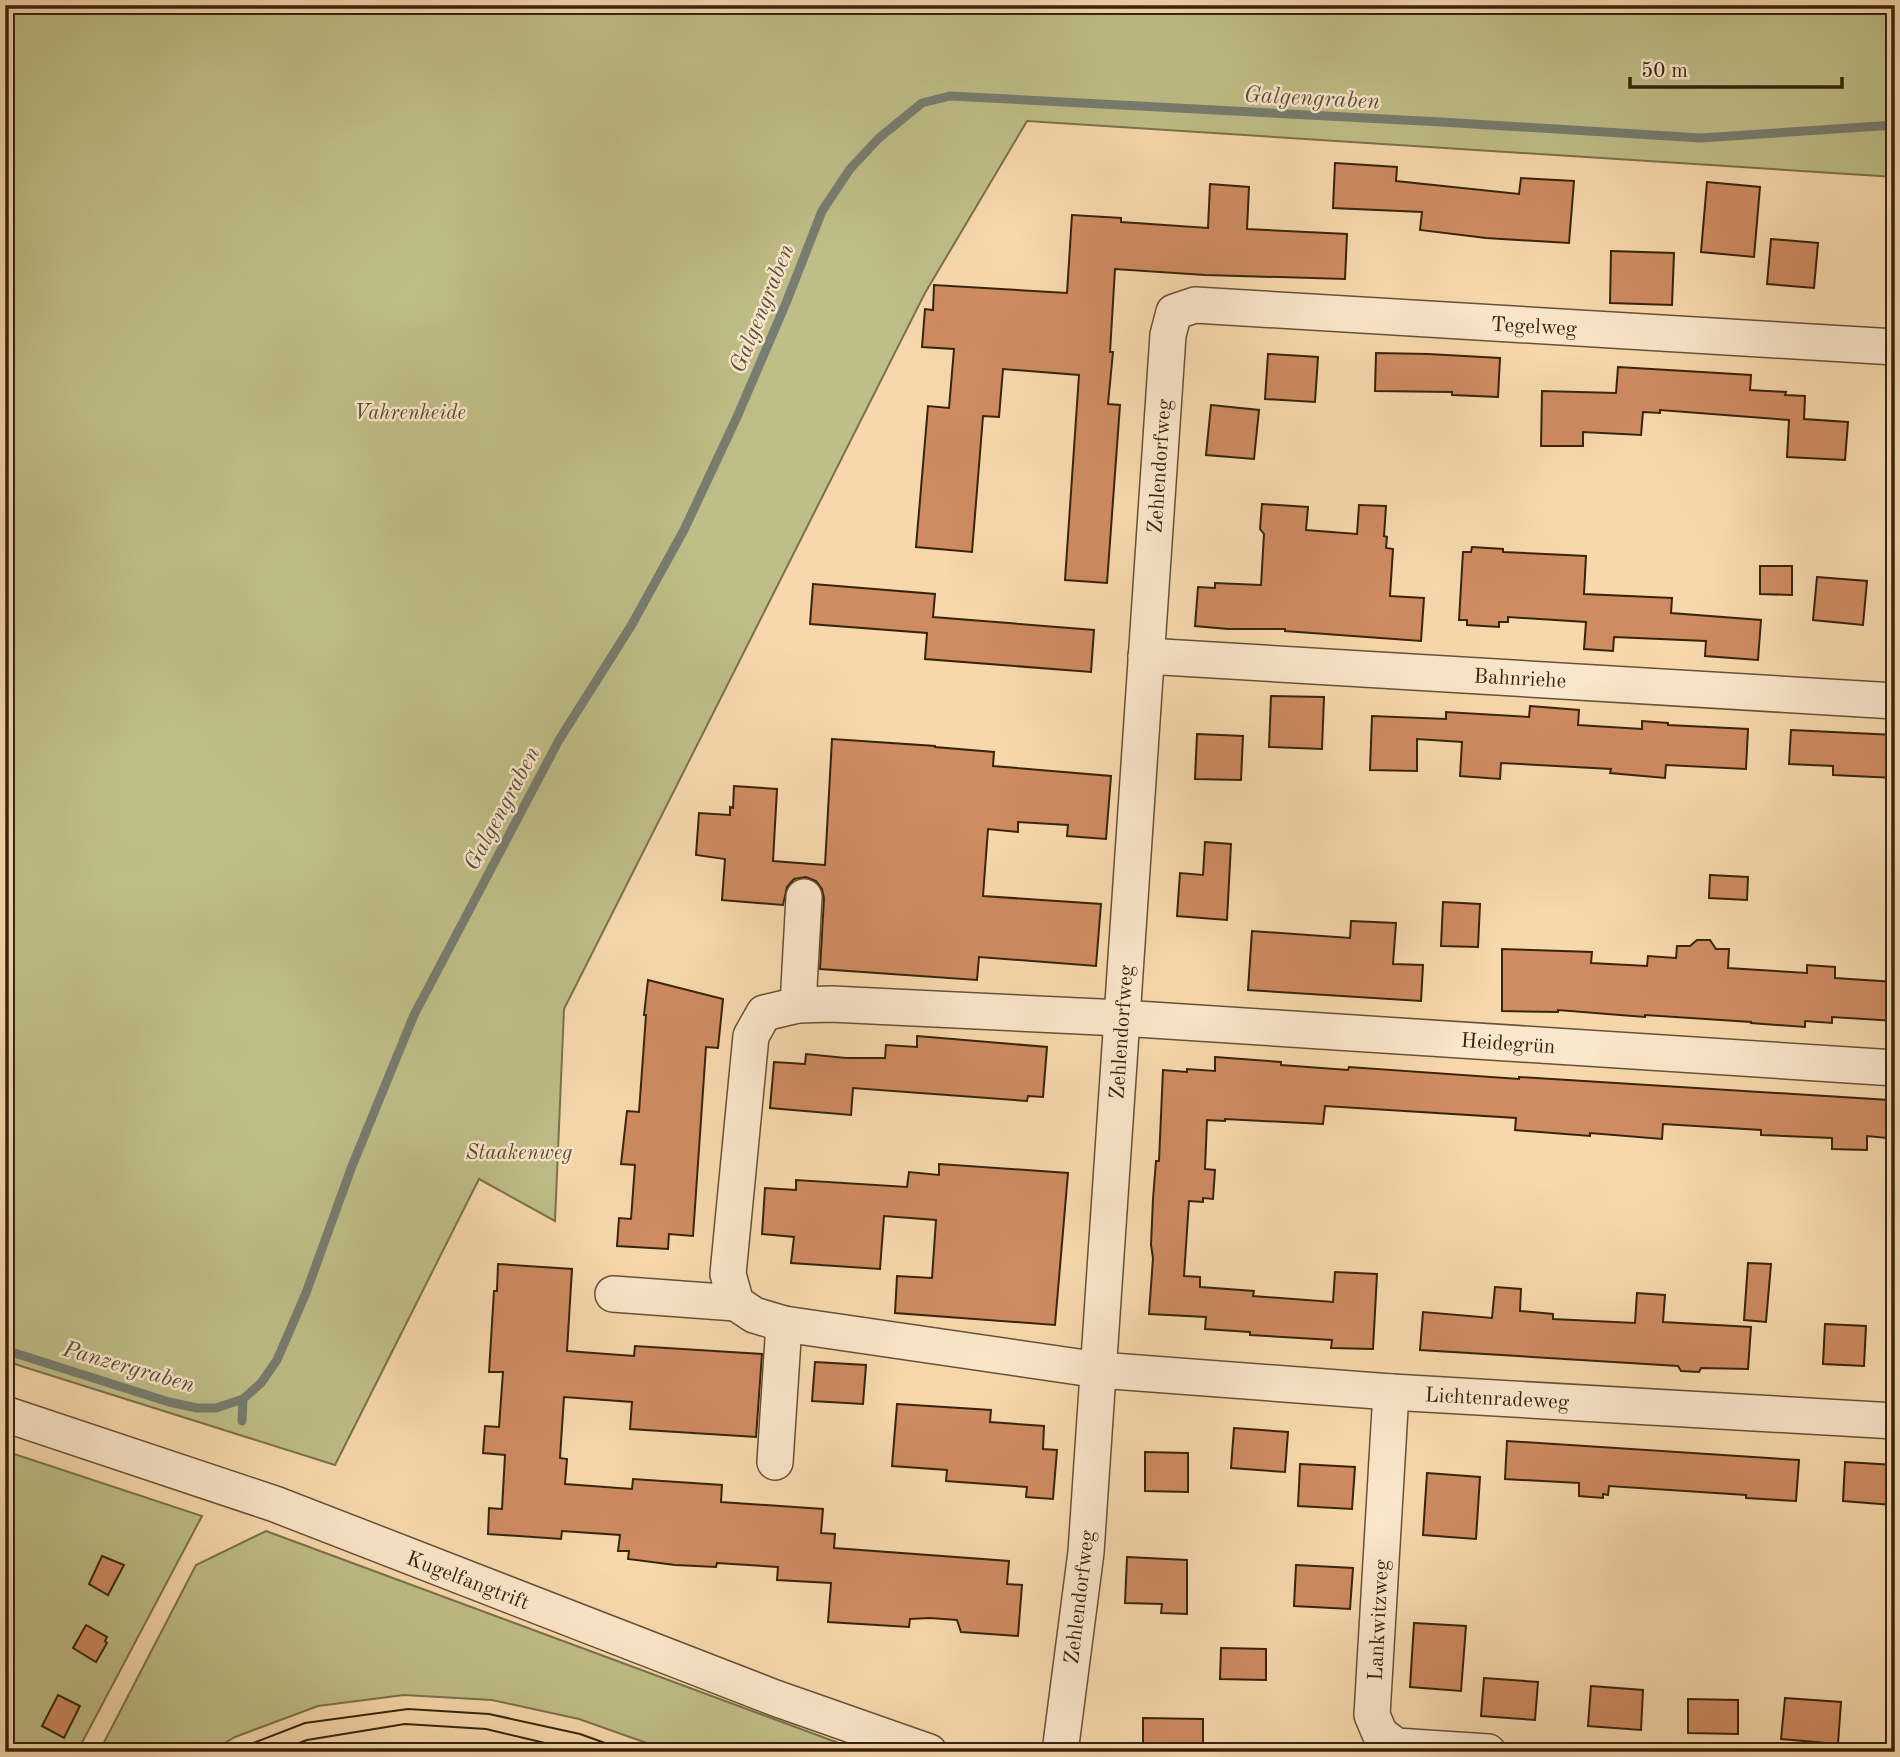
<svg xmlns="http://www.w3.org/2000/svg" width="1900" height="1757" font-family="'Old Standard TT',serif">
	<rect width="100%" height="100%" fill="#f7d8ad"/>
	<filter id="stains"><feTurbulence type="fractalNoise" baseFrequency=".00286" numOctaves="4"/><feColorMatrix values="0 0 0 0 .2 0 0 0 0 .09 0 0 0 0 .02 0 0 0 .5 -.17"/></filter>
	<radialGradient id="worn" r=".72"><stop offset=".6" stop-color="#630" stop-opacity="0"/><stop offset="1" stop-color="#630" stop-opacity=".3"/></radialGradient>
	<!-- green -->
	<g fill="#bfbe88" stroke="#7c714a" stroke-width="2">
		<polygon points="5,5 1895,5 1895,177 1027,121 925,293 564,1009 555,1221 479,1179 335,1465 5,1361"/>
		<polygon points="5,1451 202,1516 77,1752 5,1752"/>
		<polygon points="266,1531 863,1752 672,1752 579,1719 492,1700 404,1695 318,1706 235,1737 210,1752 99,1752 196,1565"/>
	</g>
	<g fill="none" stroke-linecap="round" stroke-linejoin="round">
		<!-- stream -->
		<g stroke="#777d70" stroke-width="9">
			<polyline points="5,1350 169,1402 197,1408 216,1408 243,1399"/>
			<polyline points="242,1421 243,1399 261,1383 277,1360 306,1293 352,1166 414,1015 559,740 631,626 684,530 737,417 786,303 822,211 850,169 879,138 922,103 950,96 1441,122 1701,138 1895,125"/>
		</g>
	</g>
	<!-- building -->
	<g fill="#cf8b62" stroke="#38240b" stroke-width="2">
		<polygon points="1335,163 1397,167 1396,181 1519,194 1521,178 1574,181 1569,243 1486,238 1420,230 1422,212 1333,208"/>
		<polygon points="1707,182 1760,187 1754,257 1701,252"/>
		<polygon points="1210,184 1249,187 1247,229 1347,234 1345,279 1205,275 1115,269 1110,352 1113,352 1108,404 1120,405 1107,583 1065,580 1079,375 1003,369 999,417 983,416 972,552 916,547 928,406 949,408 954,349 922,347 925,309 933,310 934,285 1067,293 1072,215 1121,218 1121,222 1208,228"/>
		<polygon points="1771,239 1818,243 1814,288 1767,284"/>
		<polygon points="1611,251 1674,253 1672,305 1610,303"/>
		<polygon points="1376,353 1428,354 1500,358 1498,397 1452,395 1452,392 1375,391"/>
		<polygon points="1268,354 1318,357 1315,402 1265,399"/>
		<polygon points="1618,367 1751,375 1750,390 1786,392 1785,395 1805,396 1804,419 1848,422 1845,460 1787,457 1789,420 1660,410 1660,413 1643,412 1641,435 1583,432 1583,446 1541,446 1542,391 1616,393"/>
		<polygon points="1211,405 1259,410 1254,459 1206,455"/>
		<polygon points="1262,504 1308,507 1306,530 1357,534 1359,505 1386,506 1384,536 1387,537 1386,548 1393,549 1390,596 1424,598 1421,641 1285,631 1285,629 1228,629 1195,626 1198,587 1215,588 1215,583 1261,585 1264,534 1260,529"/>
		<polygon points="1472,547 1503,549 1503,552 1586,556 1584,594 1672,598 1671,613 1761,620 1758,660 1705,656 1706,641 1614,637 1613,651 1584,649 1586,622 1508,617 1508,622 1499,622 1499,627 1467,625 1467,620 1459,620 1463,552 1471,552"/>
		<polygon points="1760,566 1792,566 1792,595 1760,594"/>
		<polygon points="1817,577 1867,581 1863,625 1813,620"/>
		<polygon points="813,584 935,594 933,617 1094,630 1091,672 925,659 927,633 810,624"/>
		<polygon points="1271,696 1324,697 1322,749 1269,747"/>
		<polygon points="1530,706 1579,710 1578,725 1642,729 1642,721 1668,723 1668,725 1748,729 1746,769 1666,765 1665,778 1610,773 1611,769 1501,763 1500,779 1460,776 1462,742 1417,739 1417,771 1370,770 1372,716 1446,719 1446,712 1529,717"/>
		<polygon points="1791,730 1895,735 1895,778 1833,775 1833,766 1789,764"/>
		<polygon points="1197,734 1243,736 1241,780 1195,779"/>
		<polygon points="832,739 935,746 935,747 994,752 993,766 1111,776 1106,839 1067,836 1068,825 1018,822 1018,832 988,829 983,896 1101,904 1096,966 979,957 977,980 820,969 824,898 822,889 816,881 806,877 794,879 787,887 783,905 722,900 725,859 696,855 699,813 730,815 730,807 733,808 734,786 777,789 773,861 825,865"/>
		<polygon points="1205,842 1231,844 1227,920 1177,916 1180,873 1203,875"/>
		<polygon points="1710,875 1748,877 1747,900 1709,898"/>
		<polygon points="1443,902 1480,904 1478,947 1441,946"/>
		<polygon points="1351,921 1396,923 1393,964 1423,965 1421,1001 1248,990 1252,931 1350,938"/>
		<polygon points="1697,940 1710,940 1716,949 1729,949 1728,968 1807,973 1807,965 1835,967 1835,978 1895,982 1895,1021 1832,1017 1832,1023 1805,1021 1805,1027 1751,1023 1751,1022 1645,1015 1645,1017 1558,1010 1558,1012 1502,1011 1502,949 1592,952 1591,963 1647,966 1648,956 1676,958 1677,946 1690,946"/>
		<polygon points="648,980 723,999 718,1048 706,1047 693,1236 669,1234 668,1249 617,1246 619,1218 631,1219 635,1165 621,1164 627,1111 639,1112 646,1015 644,1015"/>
		<polygon points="917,1036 1047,1047 1043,1097 1028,1096 1027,1101 853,1088 851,1115 770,1108 774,1062 805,1064 806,1054 846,1058 885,1058 886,1045 917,1047"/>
		<polygon points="1215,1057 1281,1062 1281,1065 1348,1070 1349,1067 1519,1079 1519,1077 1889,1100 1887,1138 1867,1136 1867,1150 1832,1149 1832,1138 1761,1135 1761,1130 1663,1124 1662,1139 1590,1133 1590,1136 1515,1130 1516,1118 1325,1106 1323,1124 1225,1119 1225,1121 1207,1120 1205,1169 1215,1170 1213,1199 1203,1198 1203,1202 1189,1201 1184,1276 1200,1277 1200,1287 1254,1291 1253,1296 1333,1302 1335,1272 1377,1274 1373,1349 1331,1348 1332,1340 1250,1335 1250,1332 1205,1329 1206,1317 1149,1314 1153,1258 1151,1245 1153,1199 1156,1161 1159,1161 1163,1070 1187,1072 1187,1069 1215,1071"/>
		<polygon points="939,1164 1068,1173 1055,1325 895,1313 897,1276 932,1278 936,1220 884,1216 880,1269 791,1263 794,1237 762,1234 765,1188 796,1190 796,1180 907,1187 909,1172 939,1175"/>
		<polygon points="1748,1263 1771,1264 1766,1322 1744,1320"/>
		<polygon points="498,1264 572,1269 567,1351 634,1356 635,1346 762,1354 756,1437 630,1429 632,1402 564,1397 560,1458 567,1459 565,1484 632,1489 633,1479 722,1485 721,1502 823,1509 821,1533 835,1534 834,1548 1009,1561 1007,1584 1022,1585 1018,1636 961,1632 957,1620 930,1618 910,1619 909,1627 828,1622 831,1583 777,1580 778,1567 717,1563 716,1567 675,1565 628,1559 629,1551 618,1551 620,1535 562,1531 561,1539 488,1534 489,1508 502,1509 505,1455 483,1453 485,1426 499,1427 503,1372 489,1372 494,1291 497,1291"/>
		<polygon points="1495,1287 1521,1289 1520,1311 1553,1314 1553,1319 1635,1323 1637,1293 1665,1295 1663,1322 1751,1327 1748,1369 1701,1368 1699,1372 1681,1371 1678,1366 1420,1350 1423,1312 1492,1318"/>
		<polygon points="1825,1324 1866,1326 1864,1366 1823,1364"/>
		<polygon points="815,1362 866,1365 863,1404 812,1401"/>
		<polygon points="897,1404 991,1410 990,1422 1044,1426 1043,1449 1057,1450 1053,1499 1026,1497 1027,1487 946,1481 947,1470 892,1466"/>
		<polygon points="1234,1428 1288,1432 1285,1472 1231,1468"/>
		<polygon points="1507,1441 1799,1460 1796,1501 1746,1498 1746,1495 1609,1486 1608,1495 1603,1494 1603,1498 1579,1496 1579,1483 1505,1479"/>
		<polygon points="1145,1452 1188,1453 1188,1492 1145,1491"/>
		<polygon points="1845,1462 1895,1465 1895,1494 1893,1494 1892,1505 1843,1501"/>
		<polygon points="1300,1464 1355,1467 1352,1509 1298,1506"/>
		<polygon points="1427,1473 1480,1477 1476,1539 1423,1535"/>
		<polygon points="102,1556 124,1565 108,1595 89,1584"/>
		<polygon points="1127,1557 1187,1560 1187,1614 1161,1613 1162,1604 1125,1603"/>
		<polygon points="1296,1565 1353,1568 1350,1609 1294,1606"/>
		<polygon points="1414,1623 1466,1626 1461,1691 1410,1687"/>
		<polygon points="86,1625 107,1637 105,1641 107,1643 96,1662 73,1648"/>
		<polygon points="1221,1648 1266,1649 1266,1680 1220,1679"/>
		<polygon points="1484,1678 1538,1682 1535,1720 1481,1716"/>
		<polygon points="1591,1686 1643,1690 1641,1730 1588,1726"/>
		<polygon points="58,1695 80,1706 64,1738 42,1726"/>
		<polygon points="1785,1698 1841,1702 1838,1744 1781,1739"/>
		<polygon points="1688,1699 1738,1700 1738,1734 1688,1733"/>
		<polygon points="1143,1718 1203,1719 1203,1752 1143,1752"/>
	</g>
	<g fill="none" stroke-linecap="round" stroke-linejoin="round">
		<!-- minor casing -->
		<g stroke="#685134" stroke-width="38">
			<g id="minor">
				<polyline points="1146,656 1895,701"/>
				<polyline points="798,1005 804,897"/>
				<polyline points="1895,1068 1121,1018 831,1004 798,1005 764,1013 751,1036 728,1274 736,1303 754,1315 784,1324 1099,1370 1391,1392 1895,1421"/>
				<polyline points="613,1294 736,1303"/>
				<polyline points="1391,1392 1372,1715 1380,1734 1396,1746 1488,1752"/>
				<polyline points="5,1414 275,1504 775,1698 929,1752"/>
				<polyline points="775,1462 784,1324"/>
				<polyline points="1060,1752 1086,1552 1168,335 1174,312 1195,305 1895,347"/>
			</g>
		</g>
		<!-- minor -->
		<use href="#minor" stroke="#fae6ca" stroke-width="35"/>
		<!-- tram -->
		<g stroke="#38240b" stroke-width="2">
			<polyline points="230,1752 305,1723 408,1709 489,1714 580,1734 630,1752"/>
			<polyline points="275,1752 307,1740 405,1724 486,1729 583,1752"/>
		</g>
	</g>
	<g text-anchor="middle" stroke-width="5" stroke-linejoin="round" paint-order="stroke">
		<!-- street labels -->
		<g font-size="21" fill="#38240b" stroke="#fae6ca">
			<text transform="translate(1534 326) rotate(3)" y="7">Tegelweg</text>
			<text transform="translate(1159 466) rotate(-86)" y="7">Zehlendorfweg</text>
			<text transform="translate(1520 678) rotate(3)" y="7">Bahnriehe</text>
			<text transform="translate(1121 1032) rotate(-86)" y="7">Zehlendorfweg</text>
			<text transform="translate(1508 1043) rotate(4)" y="7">Heidegrün</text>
			<text transform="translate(1497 1398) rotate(3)" y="7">Lichtenradeweg</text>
			<text transform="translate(468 1580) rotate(21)" y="7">Kugelfangtrift</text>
			<text transform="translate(1079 1597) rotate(-83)" y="7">Zehlendorfweg</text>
			<text transform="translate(1378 1620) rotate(-87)" y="7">Lankwitzweg</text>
		</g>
		<!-- park labels -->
		<g font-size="21" font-style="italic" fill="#5a4a2a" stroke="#fae6ca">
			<text x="410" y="419">Vahrenheide</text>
			<text x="519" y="1159">Staakenweg</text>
		</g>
		<!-- water labels -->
		<g font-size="23" font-style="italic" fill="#58503e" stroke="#fae6ca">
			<text transform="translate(1312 97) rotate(3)" y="8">Galgengraben</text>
			<text transform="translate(761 308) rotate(-68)" y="8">Galgengraben</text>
			<text transform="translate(501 808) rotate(-62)" y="8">Galgengraben</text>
			<text transform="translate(129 1366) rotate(16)" y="8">Panzergraben</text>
		</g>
	</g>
	<!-- margin -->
	<rect width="1900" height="1757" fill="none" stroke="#f7d8ad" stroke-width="28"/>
	<rect x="7" y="7" width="1886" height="1743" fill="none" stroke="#38240b" stroke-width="3.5"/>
	<rect x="14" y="14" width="1872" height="1729" fill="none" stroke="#38240b" stroke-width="2"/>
	<!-- scale -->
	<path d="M1630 77v10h212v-10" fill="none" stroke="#38240b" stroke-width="3.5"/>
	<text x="1641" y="77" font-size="21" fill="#38240b" stroke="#fae6ca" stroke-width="5" paint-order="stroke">50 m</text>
	<rect width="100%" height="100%" filter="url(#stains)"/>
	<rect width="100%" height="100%" fill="url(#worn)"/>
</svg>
